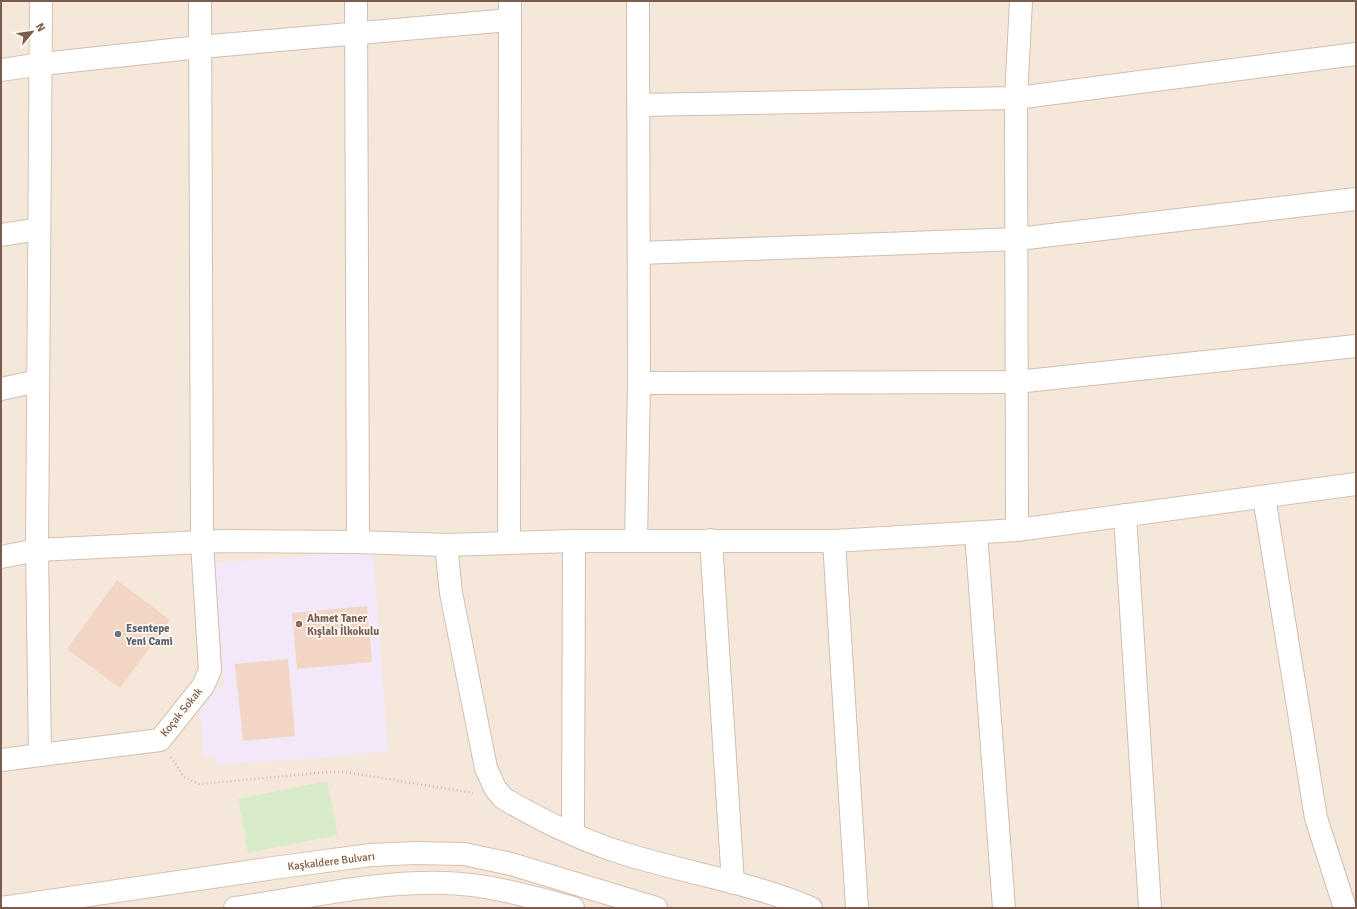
<svg xmlns="http://www.w3.org/2000/svg" width="1357" height="909" font-family="Signika,sans-serif">
	<rect width="100%" height="100%" fill="#fdf6ec"/>
	<!-- residential -->
	<rect fill="#f5e8da" x="1" y="1" width="1355" height="907"/>
	<!-- education -->
	<polygon fill="#f3e8fa" points="373,551 388,752 216,765 215,755 204,756 199,703 209,691 224,685 215,563"/>
	<!-- green -->
	<polygon fill="#d8ecc9" points="327,781 338,835 248,853 238,799"/>
	<!-- building -->
	<g fill="#f3d5c3">
		<polygon points="117,580 170,620 120,688 67,649"/>
		<polygon points="367,606 372,662 297,669 292,613"/>
		<polygon points="288,659 295,736 243,741 235,664"/>
	</g>
	<g fill="none" stroke-linecap="round" stroke-linejoin="round">
		<!-- street casing -->
		<g stroke="#d1beb0" stroke-width="24">
			<g id="street">
				<polyline points="356,1 358,542"/>
				<polyline points="1,70 42,64 200,47 510,20"/>
				<polyline points="639,105 1016,98 1356,54"/>
				<polyline points="1,235 39,229"/>
				<polyline points="639,253 1018,239 1356,199"/>
				<polyline points="639,383 1016,382 1356,346"/>
				<polyline points="1,389 38,381"/>
				<polyline points="1264,497 1316,818 1345,908"/>
				<polyline points="1125,515 1150,908"/>
				<polyline points="1017,530 1016,98 1021,1"/>
				<polyline points="976,533 1004,908"/>
				<polyline points="711,540 733,883"/>
				<polyline points="636,541 639,383 638,1"/>
				<polyline points="834,541 857,908"/>
				<polyline points="509,542 510,1"/>
				<path d="M446 545 451 593 486 768 495 788 503 798C537 818 575 837 613 850 678 872 748 881 811 908"/>
				<polyline points="37,550 40,755"/>
				<polyline points="1,760 160,740 203,686 210,670 202,543 200,1"/>
				<polyline points="573,833 574,541"/>
			</g>
		</g>
		<!-- secondary casing -->
		<g stroke="#d6c0b0" stroke-width="24">
			<g id="secondary">
				<polyline points="37,550 41,1"/>
				<polyline points="1,557 37,550 223,541 358,542 446,545 574,541 834,541 1017,530 1356,484"/>
				<polyline points="1,908 281,867 371,855 414,853 464,854 511,864 656,908"/>
				<path d="M235 908C305 898 374 881 445 883 488 884 532 897 573 908"/>
			</g>
		</g>
		<!-- path -->
		<polyline stroke="#d9b8a5" stroke-width="2.5" stroke-dasharray="1 3" stroke-linecap="butt" points="171,757 184,777 199,784 330,772 345,772 473,793"/>
		<!-- street -->
		<use href="#street" stroke="#fff" stroke-width="22"/>
		<!-- secondary -->
		<use href="#secondary" stroke="#fff" stroke-width="22"/>
	</g>
	<!-- markers -->
	<circle fill="#8d6e63" stroke="#fffaf3" stroke-width="1.5" cx="299" cy="624" r="4"/>
	<circle fill="#6b7280" stroke="#fffaf3" stroke-width="1.5" cx="118" cy="634" r="4"/>
	<g text-anchor="middle" stroke-width="3.5" stroke-linejoin="round" paint-order="stroke">
		<!-- education labels -->
		<g font-size="11" font-weight="bold" fill="#785e54" stroke="#fffaf3" text-anchor="start">
			<text x="307" y="622">Ahmet Taner<tspan x="307" dy="13">Kışlalı İlkokulu</tspan></text>
		</g>
		<!-- worship labels -->
		<g font-size="11" font-weight="bold" fill="#5b616d" stroke="#fffaf3" text-anchor="start">
			<text x="126" y="632">Esentepe<tspan x="126" dy="13">Yeni Cami</tspan></text>
		</g>
		<!-- street labels -->
		<g font-size="11" fill="#7a5c4d" stroke="#fffaf3">
			<text transform="translate(181 712) rotate(-51)" y="4">Koçak Sokak</text>
			<text transform="translate(331 861) rotate(-7)" y="4">Kaşkaldere Bulvarı</text>
		</g>
	</g>
	<!-- border -->
	<rect width="1357" height="909" fill="none" stroke="#7a5c4d" stroke-width="4"/>
	<!-- north arrow -->
	<g transform="translate(32 32) rotate(61)" stroke="#fffaf3" stroke-width="3" paint-order="stroke">
	<path d="M0-3L7 15L0 10L-7 15Z" fill="#7a5c4d"/>
	<text y="-6" font-size="11" font-weight="bold" text-anchor="middle" fill="#7a5c4d">N</text>
	</g>
</svg>
